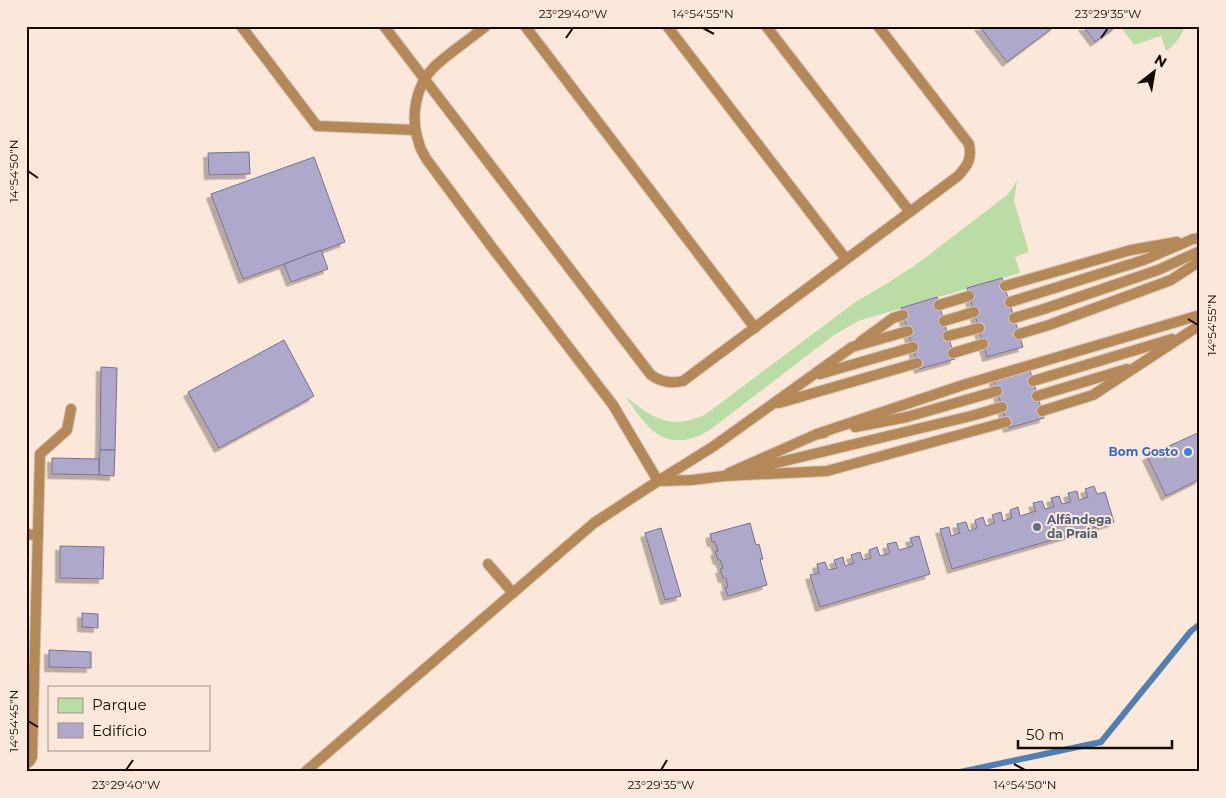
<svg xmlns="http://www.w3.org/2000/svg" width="1226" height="798" font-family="Montserrat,sans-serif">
	<defs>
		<filter id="shadow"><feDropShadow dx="-4.5" dy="4.5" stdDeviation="0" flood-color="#0004"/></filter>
	</defs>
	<rect width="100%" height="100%" fill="#fbe8da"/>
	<!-- green -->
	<g fill="#b9dda4">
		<path d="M1120 26H1185C1181 37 1175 45 1166 51L1161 36 1134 45Z"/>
		<path d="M1017 180 1014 201 1029 252 1015 257 1020 273 858 321 834 335 711 429C690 443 667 446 648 426 639 417 632 405 624 395 652 418 670 431 706 414L854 303 891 281 921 261 1007 195 1012 189Z"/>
	</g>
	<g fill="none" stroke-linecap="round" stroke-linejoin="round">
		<!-- stream -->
		<polyline stroke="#5080b1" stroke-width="6" points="960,772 1101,742 1191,631 1200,624"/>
	</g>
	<!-- building -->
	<g fill="#aea8ca" stroke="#777190" filter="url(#shadow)">
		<polygon points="979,26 1055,26 1007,62"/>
		<polygon points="1083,26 1117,26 1095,42"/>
		<polygon points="249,152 250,174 209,175 208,153"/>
		<polygon points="314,157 345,242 243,279 211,194"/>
		<polygon points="321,250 328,269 291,282 284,264"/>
		<polygon points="1002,278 1023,347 987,357 967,288"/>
		<polygon points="937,297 955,359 919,369 901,308"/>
		<polygon points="284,340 314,396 219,448 188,392"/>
		<polygon points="101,367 117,368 115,450 100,450"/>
		<polygon points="1029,367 1044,418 1008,428 993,377"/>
		<polygon points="1200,432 1200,479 1166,496 1147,456"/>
		<polygon points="100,450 115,450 114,476 99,475"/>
		<polygon points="52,458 99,459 99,475 52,474"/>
		<polygon points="1094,486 1097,494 1105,492 1114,522 952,569 940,529 949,527 951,536 960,533 957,524 966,522 969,531 977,528 975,520 983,517 986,526 995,523 992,515 1001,512 1003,521 1012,518 1010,510 1018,507 1020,516 1036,511 1033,503 1042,501 1045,509 1054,507 1051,498 1059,496 1062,504 1071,502 1068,493 1077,491 1079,500 1088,497 1085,489"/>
		<polygon points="750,523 756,545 759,544 763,559 760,559 767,585 728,596 725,587 728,587 726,578 723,578 720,569 723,568 720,560 718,560 715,551 718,551 715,542 712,542 710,534"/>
		<polygon points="661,528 681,596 665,600 645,533"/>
		<polygon points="919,536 930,574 820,607 810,575 819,573 817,564 825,562 828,570 837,568 834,560 843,557 845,566 854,563 851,555 860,552 863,560 871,558 869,550 877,547 880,556 890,553 887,544 896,542 899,550 913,546 910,538"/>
		<polygon points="60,546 104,547 103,579 60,578"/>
		<polygon points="82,613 98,614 98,628 82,627"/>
		<polygon points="49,650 91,652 91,668 49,667"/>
	</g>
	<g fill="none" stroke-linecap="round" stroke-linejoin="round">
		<!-- lane casing -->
		<g stroke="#d6c5b8" stroke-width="12">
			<g id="lane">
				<polyline points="241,26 317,126 415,130"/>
				<path d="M384 26 651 375C661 382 671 384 683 381L958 176C968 165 972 159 969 144L878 26"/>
				<path d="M486 26C469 40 450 52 434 67 415 86 410 118 419 143 420 149 424 155 427 160L491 246 613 405 658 481"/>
				<polyline points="525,26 755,328"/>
				<polyline points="667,26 846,259"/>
				<polyline points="766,26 910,212"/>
				<polyline points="1005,286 1131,250 1177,242"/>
				<polyline points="1010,302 1144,260 1193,239 1200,238"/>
				<polyline points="939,305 969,296"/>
				<polyline points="1014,318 1044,309 1158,270 1200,251"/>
				<polyline points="944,321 974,312"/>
				<polyline points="1019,334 1049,325 1171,280 1200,261"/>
				<polyline points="948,336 979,328"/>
				<polyline points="860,342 893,318 903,315"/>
				<polyline points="953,353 983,344"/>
				<polyline points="820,374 913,347"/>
				<polyline points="1033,381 1172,339"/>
				<polyline points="1037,396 1127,369"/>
				<polyline points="779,403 917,363"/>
				<polyline points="1042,411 1093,395 1200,325"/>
				<polyline points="855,427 907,417 997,391"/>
				<polyline points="817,434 963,385 1200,315"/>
				<polyline points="747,470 971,416 1002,407"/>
				<polyline points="729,473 817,434 824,433"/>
				<polyline points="659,481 692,480 724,476 827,471 1006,422"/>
				<polyline points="26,534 38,535"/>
				<polyline points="488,564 513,593"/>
				<polyline points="26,764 30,761 32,757 40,454 67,430 71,409"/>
				<polyline points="305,772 594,523 658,481 714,446 852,347 908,331"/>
			</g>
		</g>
		<!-- lane -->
		<use href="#lane" stroke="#b58858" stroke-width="10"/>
	</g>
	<!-- ticks -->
	<path fill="none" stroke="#150b04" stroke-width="2" d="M703 28 714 34M566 38 573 28M1101 38 1108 28M28 171 38 178M1188 319 1198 325M28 721 38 727M1014 764 1025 770M126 770 133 760M661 770 667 760"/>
	<!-- markers -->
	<circle fill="#3f7fe0" stroke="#fbe8da" stroke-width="2" cx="1188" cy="452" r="5"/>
	<circle fill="#5c6f8a" stroke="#fbe8da" stroke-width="2" cx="1037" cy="527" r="5"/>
	<g text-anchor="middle" stroke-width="4" stroke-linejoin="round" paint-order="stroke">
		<!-- shop labels -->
		<g font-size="12" font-weight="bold" fill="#366cbe" stroke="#fbe8da" text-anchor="end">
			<text x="1178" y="456">Bom Gosto</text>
		</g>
		<!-- service labels -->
		<g font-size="12" font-weight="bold" fill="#4e5e75" stroke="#fbe8da" text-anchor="start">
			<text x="1047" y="524">Alfândega<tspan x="1047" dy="14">da Praia</tspan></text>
		</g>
	</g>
	<!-- border -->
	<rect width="1226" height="798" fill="none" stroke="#fbe8da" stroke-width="55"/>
	<!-- legend -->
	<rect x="48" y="686" width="162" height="65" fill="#fbe8da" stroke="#9f9084"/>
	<rect x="58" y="698" width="25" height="15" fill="#b9dda4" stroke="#9f9084"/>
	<text x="92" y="710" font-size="15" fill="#150b04">Parque</text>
	<rect x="58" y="723" width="25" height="15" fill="#aea8ca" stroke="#9f9084"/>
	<text x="92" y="736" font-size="15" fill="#150b04">Edifício</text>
	<!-- north arrow -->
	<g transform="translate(1154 72) rotate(31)" stroke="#fbe8da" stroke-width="4" paint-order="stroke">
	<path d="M0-4L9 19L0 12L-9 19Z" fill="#150b04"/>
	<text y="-8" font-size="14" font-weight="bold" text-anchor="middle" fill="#150b04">N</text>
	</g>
	<!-- scale -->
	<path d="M1018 740v8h154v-8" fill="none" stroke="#150b04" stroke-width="2.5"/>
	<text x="1026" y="740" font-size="15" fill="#150b04" stroke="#fbe8da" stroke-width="4" paint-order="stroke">50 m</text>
	<rect x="28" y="28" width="1170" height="742" fill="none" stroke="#150b04" stroke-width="2"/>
	<g font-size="12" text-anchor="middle" fill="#150b04">
		<text x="573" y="18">23°29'40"W</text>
		<text x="703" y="18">14°54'55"N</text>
		<text x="1108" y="18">23°29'35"W</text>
		<text transform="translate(14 171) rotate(-90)" y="4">14°54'50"N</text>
		<text transform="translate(1212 325) rotate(-90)" y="4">14°54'55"N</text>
		<text transform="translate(14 721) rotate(-90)" y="4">14°54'45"N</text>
		<text x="126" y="789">23°29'40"W</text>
		<text x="661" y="789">23°29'35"W</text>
		<text x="1025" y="789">14°54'50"N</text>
	</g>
</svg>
